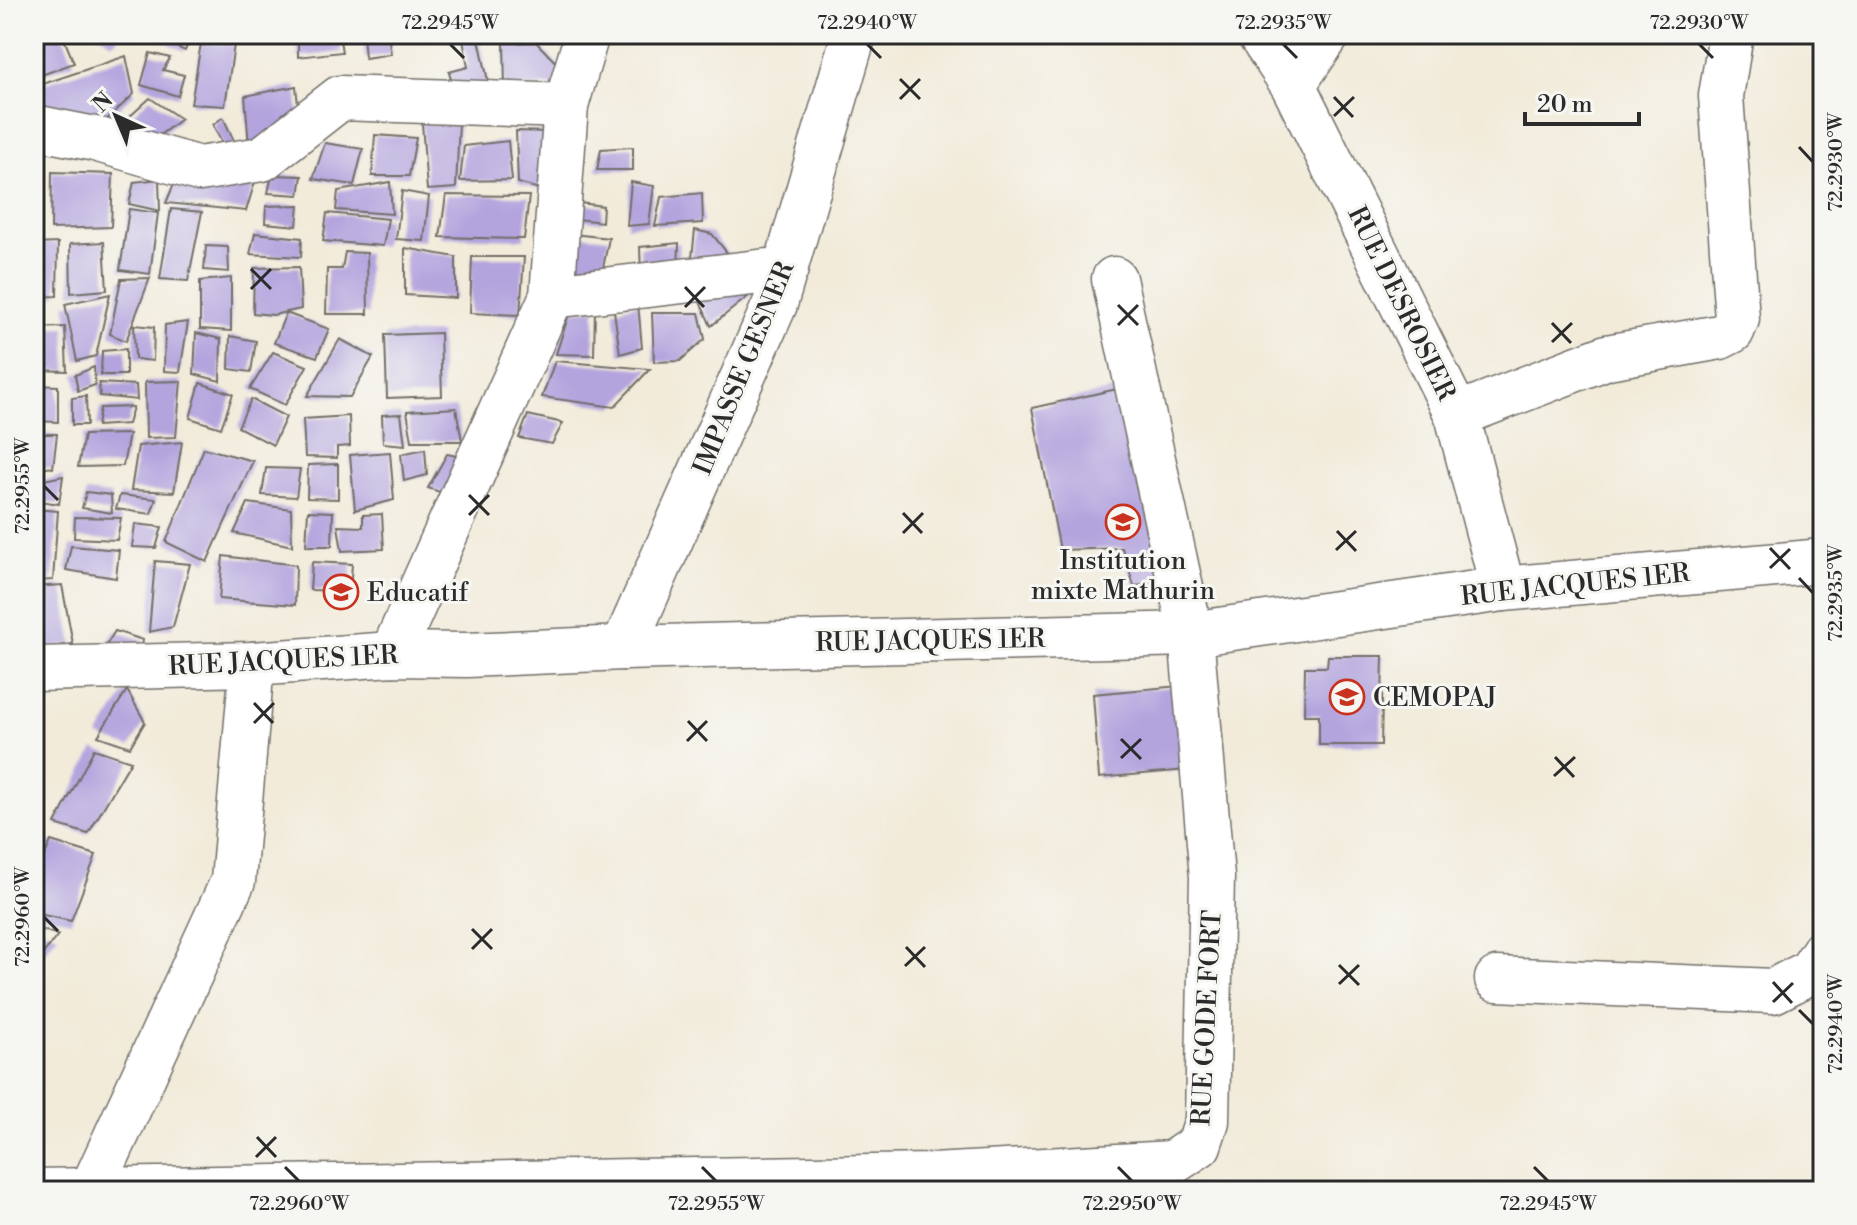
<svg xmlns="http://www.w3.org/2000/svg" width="1857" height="1225" font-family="'Libre Bodoni',serif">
	<rect width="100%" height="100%" fill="#f6f6f2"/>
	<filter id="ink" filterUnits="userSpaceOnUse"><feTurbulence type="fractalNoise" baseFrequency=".0125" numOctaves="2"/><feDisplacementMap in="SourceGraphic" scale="16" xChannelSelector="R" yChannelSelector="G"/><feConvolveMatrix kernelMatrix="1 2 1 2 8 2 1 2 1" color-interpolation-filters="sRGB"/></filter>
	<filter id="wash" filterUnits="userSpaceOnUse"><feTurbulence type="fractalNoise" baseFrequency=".006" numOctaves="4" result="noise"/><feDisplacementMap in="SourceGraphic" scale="32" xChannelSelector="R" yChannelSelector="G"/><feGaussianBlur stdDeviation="1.8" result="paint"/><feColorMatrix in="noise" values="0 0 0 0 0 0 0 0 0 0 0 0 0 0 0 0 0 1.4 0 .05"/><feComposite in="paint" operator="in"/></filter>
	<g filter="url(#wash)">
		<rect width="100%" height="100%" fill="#f2ebda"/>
		<g id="blocks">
			<!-- building -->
			<g fill="#b3a4de">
				<polygon points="47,34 62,34 74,63 39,76 34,63 34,41"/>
				<polygon points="98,34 124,34 112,43"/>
				<polygon points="162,34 192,34 185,51 159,39"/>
				<polygon points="298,34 339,34 342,52 298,57"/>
				<polygon points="363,34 388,34 391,54 365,58"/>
				<polygon points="462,34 478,34 489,86 452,83 449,72 468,67"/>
				<polygon points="536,42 565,72 558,85 505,89 504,43"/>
				<polygon points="201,43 234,45 225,106 191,104"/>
				<polygon points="150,53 170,58 163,70 184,75 178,96 141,85"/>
				<polygon points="126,56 134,94 102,124 54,136 45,105 34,107 34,75 42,95 40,85"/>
				<polygon points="296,86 301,134 249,146 245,96"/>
				<polygon points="150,98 181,119 153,140 126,120"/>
				<polygon points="223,117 235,143 225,149 213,125"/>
				<polygon points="422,123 459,123 456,188 427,190"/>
				<polygon points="516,131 547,132 553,193 518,183"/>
				<polygon points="375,135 416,138 409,176 372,176"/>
				<polygon points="508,141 512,180 460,181 464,146"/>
				<polygon points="325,143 363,149 354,185 313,179"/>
				<polygon points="633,147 633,170 597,170 601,149"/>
				<polygon points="34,167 36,167 41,213 34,213"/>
				<polygon points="52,172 113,174 111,227 51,229"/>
				<polygon points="258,172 246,211 166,203 176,179"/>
				<polygon points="272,175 302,176 299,195 268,193"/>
				<polygon points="159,179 160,211 129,204 134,182"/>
				<polygon points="390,182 392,214 336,210 338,191"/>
				<polygon points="631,182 654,186 649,224 627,226"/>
				<polygon points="402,191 429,196 424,241 396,239"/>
				<polygon points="702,193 703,223 655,226 661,197"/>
				<polygon points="446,195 529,196 524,239 440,237"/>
				<polygon points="579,203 603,206 602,222 577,219"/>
				<polygon points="299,205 297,226 265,223 266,206"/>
				<polygon points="129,209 158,213 150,274 120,270"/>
				<polygon points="171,209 202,212 188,281 160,279"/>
				<polygon points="327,213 388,219 383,246 323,241"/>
				<polygon points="695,230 712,234 733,260 691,267"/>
				<polygon points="255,233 302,238 301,257 250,254"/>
				<polygon points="572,234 609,238 602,273 568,272"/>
				<polygon points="104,242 107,290 71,293 70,244"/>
				<polygon points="58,243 57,296 34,297 34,244"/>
				<polygon points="679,243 678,272 641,274 640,247"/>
				<polygon points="206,246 228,247 229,272 204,270"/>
				<polygon points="405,248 456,257 456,298 405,295"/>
				<polygon points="345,252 367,253 368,314 326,314 327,269 342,269"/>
				<polygon points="472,257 524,257 520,315 470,313"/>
				<polygon points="299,267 301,309 273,315 253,313 254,268"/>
				<polygon points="150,278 126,341 110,334 121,279"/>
				<polygon points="231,278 231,331 200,329 200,281"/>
				<polygon points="760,287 711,326 695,291"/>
				<polygon points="110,294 96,356 77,361 65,304"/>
				<polygon points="638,303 642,348 620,354 614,311"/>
				<polygon points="595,309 594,355 556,354 570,311"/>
				<polygon points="286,313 329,329 317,357 274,343"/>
				<polygon points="652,313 699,313 705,339 680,361 654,362"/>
				<polygon points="188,322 180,372 164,371 165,325"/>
				<polygon points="134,325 154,327 153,361 135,359"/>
				<polygon points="65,327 67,371 34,370 34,328"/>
				<polygon points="196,333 221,339 220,381 194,374"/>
				<polygon points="440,333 442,396 387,398 385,335"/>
				<polygon points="230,336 256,341 251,372 229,369"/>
				<polygon points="340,339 373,357 350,397 307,396"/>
				<polygon points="126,349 126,375 101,375 102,351"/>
				<polygon points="273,352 307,366 285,405 250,389"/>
				<polygon points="555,361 650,369 614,407 542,397"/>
				<polygon points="94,367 95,385 78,391 75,375"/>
				<polygon points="181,381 176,437 146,438 145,382"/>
				<polygon points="99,383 136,385 137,400 100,396"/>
				<polygon points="200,383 233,394 221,428 190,418"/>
				<polygon points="34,385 58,386 58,422 34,421"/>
				<polygon points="1126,387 1173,583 1134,586 1122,548 1060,550 1032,408"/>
				<polygon points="86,396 87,425 72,425 72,398"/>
				<polygon points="251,399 286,417 273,445 238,427"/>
				<polygon points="133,407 128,424 97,426 100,408"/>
				<polygon points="456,408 462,441 412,441 407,411"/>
				<polygon points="401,414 405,445 383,443 382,415"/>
				<polygon points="528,415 563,423 552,444 519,438"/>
				<polygon points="349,416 350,446 337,447 337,458 305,457 303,419"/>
				<polygon points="34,434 57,434 53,468 34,466"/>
				<polygon points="129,434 123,466 78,467 84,435"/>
				<polygon points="182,442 174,492 131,490 138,446"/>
				<polygon points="204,448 253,461 207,562 166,542"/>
				<polygon points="425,449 427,475 404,481 401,454"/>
				<polygon points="390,452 394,500 355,510 350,455"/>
				<polygon points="447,454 467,458 451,496 428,488"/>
				<polygon points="338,464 338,499 307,498 308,465"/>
				<polygon points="266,468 300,469 296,497 262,495"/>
				<polygon points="63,476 59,504 34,500 34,482"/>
				<polygon points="86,492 111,495 112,513 82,508"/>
				<polygon points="120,495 156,499 151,514 116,509"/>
				<polygon points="248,503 291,509 292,546 234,533"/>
				<polygon points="34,509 58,511 53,580 34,581"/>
				<polygon points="308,511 333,512 332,546 306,546"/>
				<polygon points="382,514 384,549 342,551 338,526 363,527 363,515"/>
				<polygon points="75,517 121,518 117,540 74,538"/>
				<polygon points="135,524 162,527 156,548 132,547"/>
				<polygon points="71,546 119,550 116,578 66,570"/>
				<polygon points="223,556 296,565 295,605 219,599"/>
				<polygon points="155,561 190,564 173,627 149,632"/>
				<polygon points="312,562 352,564 350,591 310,590"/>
				<polygon points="62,585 73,644 34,649 34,587"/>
				<polygon points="115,631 143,640 137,666 100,655"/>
				<polygon points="1328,656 1383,656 1381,745 1319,745 1319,715 1304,715 1305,667 1327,667"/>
				<polygon points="1179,686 1186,770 1099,778 1093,694"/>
				<polygon points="127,690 145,722 130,747 98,736"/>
				<polygon points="94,749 131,761 88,834 55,824"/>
				<polygon points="51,841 96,855 71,921 34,913 34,879"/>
				<polygon points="34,927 58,935 34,965"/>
			</g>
		</g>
	</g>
	<g filter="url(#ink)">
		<use href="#blocks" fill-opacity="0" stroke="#716e68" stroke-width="2"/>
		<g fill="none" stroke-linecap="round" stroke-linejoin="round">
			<!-- minor casing -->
			<g stroke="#716e68" stroke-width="47">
				<g id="minor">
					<polyline points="1259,34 1293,85"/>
					<polyline points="1328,34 1293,85 1457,415 1503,589"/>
					<polyline points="34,127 95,139 199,169 262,159 340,98 566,106"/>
					<polyline points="552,296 786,269"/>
					<polyline points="1457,415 1607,357 1720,337 1732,331 1737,319 1721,96 1731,34"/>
					<polyline points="623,648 775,304 854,34"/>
					<polyline points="392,654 552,296 566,106 587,34"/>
					<polyline points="34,669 252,664 392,654 467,655 623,648 1191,634 1503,589 1823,561"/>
					<polyline points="1497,979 1773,991 1810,972 1823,952"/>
					<polyline points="34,1191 932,1176 1172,1163 1199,1145 1207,1121 1212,877 1191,634 1114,279"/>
					<polyline points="91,1191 233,881 252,664"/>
				</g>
			</g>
			<!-- minor -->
			<use href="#minor" stroke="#fff" stroke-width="44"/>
		</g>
	</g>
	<!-- ticks -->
	<path fill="none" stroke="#2b2b2b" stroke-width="3" d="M450 44 464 58M867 44 881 58M1283 44 1297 58M1699 44 1713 58M900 79 920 99M1334 97 1353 117M900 99 920 79M1334 116 1354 97M1799 147 1813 162M251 269 271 289M685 287 704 307M251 289 271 269M1118 305 1138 325M685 307 705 287M1552 323 1571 343M1118 325 1138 305M1552 342 1572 323M44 486 58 500M469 495 489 515M903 513 922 533M469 515 489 495M1337 531 1356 551M903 533 923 513M1770 548 1790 569M1336 550 1356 531M1770 568 1790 549M1799 578 1813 593M254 703 273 723M688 721 707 741M254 723 274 703M1121 739 1141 759M687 741 707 721M1555 757 1574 777M1121 758 1141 739M1554 776 1575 757M44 917 58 931M472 929 492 949M906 947 925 967M472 949 492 929M1339 965 1359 985M905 966 925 947M1773 982 1792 1003M1339 984 1359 965M1773 1002 1793 983M1799 1010 1813 1024M257 1137 276 1157M256 1157 276 1137M285 1167 299 1181M702 1167 716 1181M1118 1167 1132 1181M1534 1167 1548 1181"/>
	<!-- icons -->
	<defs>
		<g id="school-ring" transform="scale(1.8)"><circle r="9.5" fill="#f6f6f2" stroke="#c8321e" stroke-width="1.5"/><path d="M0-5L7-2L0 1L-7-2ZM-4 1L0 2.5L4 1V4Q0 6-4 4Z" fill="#c8321e"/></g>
	</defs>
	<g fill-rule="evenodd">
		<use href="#school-ring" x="1123" y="522"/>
		<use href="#school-ring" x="341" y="592"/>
		<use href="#school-ring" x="1347" y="697"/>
	</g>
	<g text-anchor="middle" stroke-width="6" stroke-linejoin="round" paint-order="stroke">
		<!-- street labels -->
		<g font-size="26" fill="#2b2b2b" stroke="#f6f6f2">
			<text transform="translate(1402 303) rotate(64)" y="9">RUE DESROSIER</text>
			<text transform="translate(743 368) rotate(-68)" y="9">IMPASSE GESNER</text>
			<text transform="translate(1575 584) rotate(-6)" y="9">RUE JACQUES 1ER</text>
			<text transform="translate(930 640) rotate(-1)" y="9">RUE JACQUES 1ER</text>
			<text transform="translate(283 660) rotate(-3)" y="9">RUE JACQUES 1ER</text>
			<text transform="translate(1206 1018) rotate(-87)" y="9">RUE GODE FORT</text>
		</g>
		<!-- poi labels -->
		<g font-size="26" fill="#2b2b2b" stroke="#f6f6f2" text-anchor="start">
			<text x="1123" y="569" text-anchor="middle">Institution<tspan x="1123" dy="30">mixte Mathurin</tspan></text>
			<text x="367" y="601">Educatif</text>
			<text x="1373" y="706">CEMOPAJ</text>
		</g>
	</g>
	<!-- margin -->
	<rect width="1857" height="1225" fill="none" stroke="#f6f6f2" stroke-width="88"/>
	<!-- north arrow -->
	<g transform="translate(116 116) rotate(316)" stroke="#f6f6f2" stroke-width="6" paint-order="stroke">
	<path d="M0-6L14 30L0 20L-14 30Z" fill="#2b2b2b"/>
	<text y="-12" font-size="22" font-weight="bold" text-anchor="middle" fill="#2b2b2b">N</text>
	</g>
	<!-- scale -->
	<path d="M1525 112v12h114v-12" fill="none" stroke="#2b2b2b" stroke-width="4"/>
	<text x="1537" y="112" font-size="24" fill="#2b2b2b" stroke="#f6f6f2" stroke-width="6" paint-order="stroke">20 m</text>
	<rect x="44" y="44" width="1769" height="1137" fill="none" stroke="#2b2b2b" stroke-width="3"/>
	<g font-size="20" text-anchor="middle" fill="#2b2b2b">
		<text x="450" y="29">72.2945°W</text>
		<text x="867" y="29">72.2940°W</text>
		<text x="1283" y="29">72.2935°W</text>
		<text x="1699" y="29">72.2930°W</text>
		<text transform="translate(1835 162) rotate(-90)" y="7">72.2930°W</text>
		<text transform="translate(22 486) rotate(-90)" y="7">72.2955°W</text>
		<text transform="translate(1835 593) rotate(-90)" y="7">72.2935°W</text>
		<text transform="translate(22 917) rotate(-90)" y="7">72.2960°W</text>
		<text transform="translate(1835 1024) rotate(-90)" y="7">72.2940°W</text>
		<text x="299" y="1210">72.2960°W</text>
		<text x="716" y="1210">72.2955°W</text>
		<text x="1132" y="1210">72.2950°W</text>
		<text x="1548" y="1210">72.2945°W</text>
	</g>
</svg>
